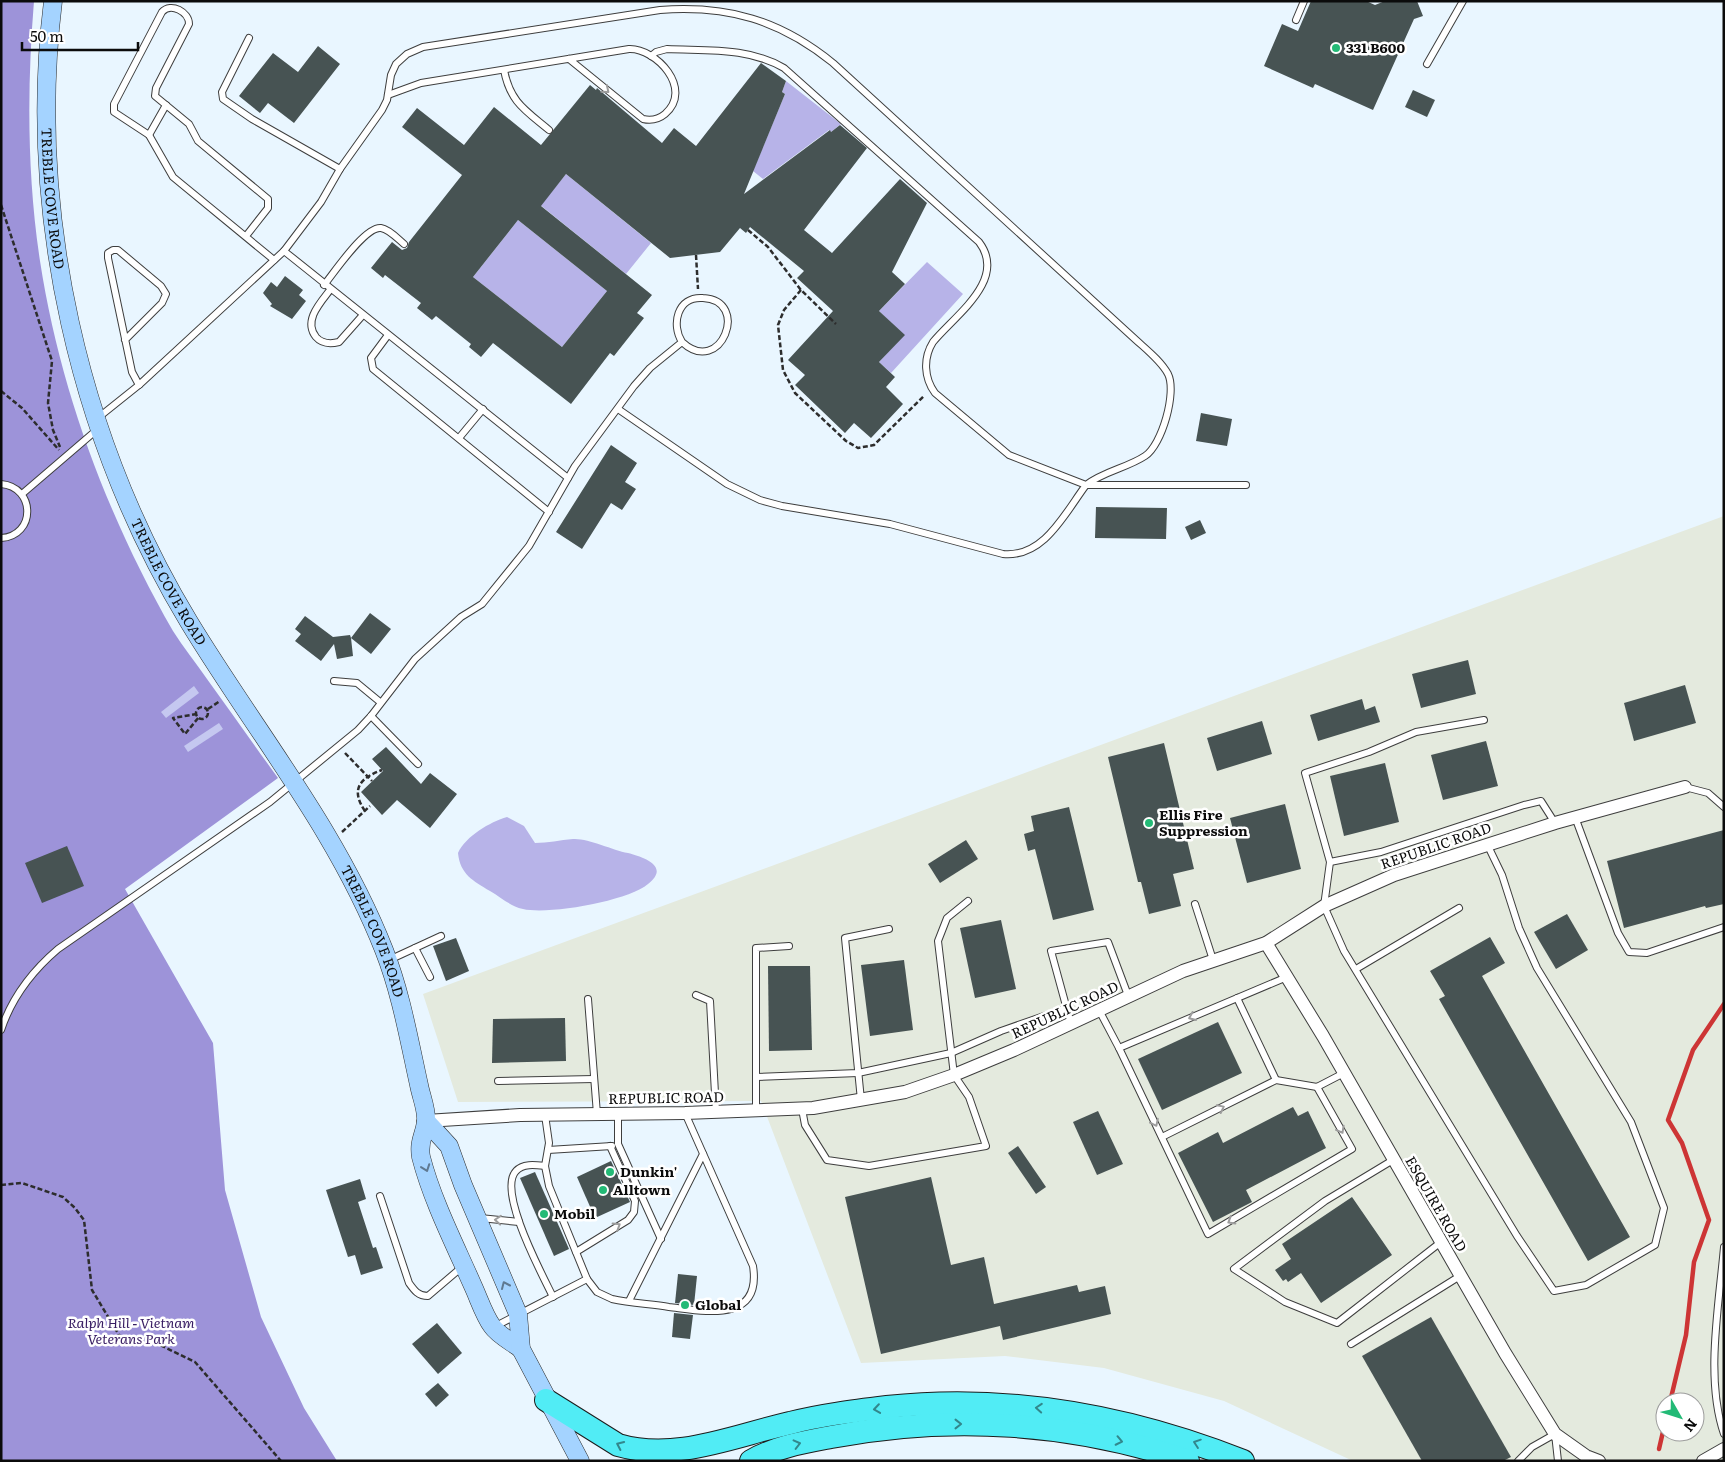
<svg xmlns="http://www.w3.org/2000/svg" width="1725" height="1462" font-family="Literata,serif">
	<rect width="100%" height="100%" fill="#e9f6ff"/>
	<!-- industrial -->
	<path fill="#e4eade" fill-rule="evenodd" d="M1724 516V1461H1353L1224 1401 1104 1368 1005 1356 861 1363 761 1101 458 1102 423 994ZM1665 1402H1695V1432H1665Z"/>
	<!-- green -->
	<g fill="#b7b3e8">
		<polygon points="786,81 841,124 831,132 829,130 763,179 753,171 785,94 782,92"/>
		<polygon points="566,174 651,243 626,274 534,200 553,190"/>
		<polygon points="518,220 607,291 562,347 473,277"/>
		<polygon points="927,262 963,294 891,373 879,362 904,335 879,311"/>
		<path d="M507 817 524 826 535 843C548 843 560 840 573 839 588 838 612 850 628 853 643 857 671 866 648 884 628 901 549 915 523 909 510 906 502 898 490 891 473 881 460 874 458 853 466 836 490 822 507 817Z"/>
	</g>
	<!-- forest -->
	<path fill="#9d93d9" d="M1 1H34C27 87 27 175 40 261 60 391 108 518 173 631 183 647 196 663 207 679 231 712 254 745 278 778L125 889 213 1043 225 1190 261 1317 304 1408 337 1461H1Z"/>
	<!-- pitch -->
	<g fill="#c5c8f0">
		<polygon points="194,686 199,693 166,718 161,712"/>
		<polygon points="219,723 223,729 188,752 184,746"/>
	</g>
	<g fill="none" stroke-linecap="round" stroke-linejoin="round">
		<!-- stream -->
		<g stroke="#cd3535" stroke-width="4.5">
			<polyline points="1670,1402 1686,1335 1694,1262 1709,1220 1682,1143 1668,1120 1693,1050 1724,1004"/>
			<polyline points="1659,1449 1665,1423"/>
		</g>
	</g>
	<!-- building -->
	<g fill="#475353" fill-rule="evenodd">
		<polygon points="1311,1 1366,1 1375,5 1385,1 1417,1 1423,16 1414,19 1373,110 1315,84 1313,88 1264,66 1282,24 1298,31"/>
		<polygon points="318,46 340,64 294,123 268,103 260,113 239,96 273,53 298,72"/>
		<path d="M761 63 786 81 782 92 785 94 744 194 830 130 831 132 840 125 867 148 804 230 832 253 900 179 927 203 892 272 905 284 879 311 905 335 879 362 895 377 886 387 903 404 871 438 854 423 845 433 795 385 805 375 788 360 833 311 797 278 804 271 750 227 746 233 740 228 720 252 670 258 566 174 541 206 652 295 637 313 644 318 614 356 610 353 571 404 493 343 481 357 469 347 471 344 436 316 432 320 417 308 421 303 385 275 383 278 371 268 392 242 402 250 407 248 409 242 462 175 402 127 417 108 464 145 494 107 541 145 590 85 596 90 597 88 662 143 674 128 696 146ZM518 220 607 291 562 347 473 277Z"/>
		<polygon points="1413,90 1435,100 1427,117 1405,107"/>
		<polygon points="285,276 303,290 299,295 306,301 292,319 270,306 272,304 263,293 271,282 277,287"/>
		<polygon points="1201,413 1232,419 1227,446 1196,441"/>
		<polygon points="611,445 637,463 625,482 636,489 622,510 611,503 582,549 556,532"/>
		<polygon points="1096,507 1167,508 1166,539 1095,538"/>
		<polygon points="1200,520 1206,533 1191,540 1185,527"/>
		<polygon points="370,613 391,629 371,654 351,638 353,656 337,659 334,644 321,661 295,641 301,634 295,629 305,616 333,637 350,635 351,638"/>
		<polygon points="1468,660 1476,694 1421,708 1412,674"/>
		<polygon points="1685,685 1696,723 1634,741 1624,703"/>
		<polygon points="1362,699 1365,710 1375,706 1380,722 1318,741 1310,715"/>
		<polygon points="1262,721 1272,754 1217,771 1207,738"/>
		<polygon points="1486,741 1498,786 1443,800 1431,755"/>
		<polygon points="1164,743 1194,869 1173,874 1181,906 1149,914 1141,882 1138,882 1108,757"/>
		<polygon points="386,747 421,784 430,773 457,794 430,828 397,800 382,815 361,792 383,771 372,759"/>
		<polygon points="1385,763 1399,822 1344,836 1330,776"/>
		<polygon points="1285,804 1301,869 1247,883 1230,818"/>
		<polygon points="1069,807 1094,910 1053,920 1035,849 1028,851 1024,834 1034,831 1031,816"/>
		<polygon points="1724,830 1724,904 1706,908 1705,906 1624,928 1607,861"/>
		<polygon points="966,840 978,859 940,883 928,864"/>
		<polygon points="67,846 84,886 42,903 25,863"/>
		<polygon points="1567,914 1588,950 1556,969 1534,932"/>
		<polygon points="1001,920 1016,989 975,998 960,928"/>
		<polygon points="1490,937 1505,963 1482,976 1630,1237 1588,1261 1439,999 1445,996 1430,971"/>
		<polygon points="456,938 469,971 446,981 433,946"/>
		<polygon points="904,960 913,1030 870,1036 861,965"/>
		<polygon points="768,966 810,966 812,1050 769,1051"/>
		<polygon points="565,1018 566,1061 492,1063 493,1019"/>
		<polygon points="1218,1022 1242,1073 1162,1110 1138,1059"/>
		<polygon points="1293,1107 1298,1116 1308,1111 1326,1148 1246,1190 1252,1202 1213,1222 1178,1153 1218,1132 1223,1143"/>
		<polygon points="1098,1111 1123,1164 1097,1175 1073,1122"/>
		<polygon points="1018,1146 1046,1187 1036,1194 1008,1153"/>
		<polygon points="611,1161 630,1202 595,1218 577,1177"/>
		<polygon points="535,1172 569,1249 554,1256 520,1178"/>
		<polygon points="931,1177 951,1265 984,1257 994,1304 1077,1285 1079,1292 1105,1286 1111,1314 1003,1340 1000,1326 881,1354 845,1197"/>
		<polygon points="360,1179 366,1199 358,1202 373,1248 376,1247 383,1268 361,1275 355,1255 348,1257 326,1190"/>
		<polygon points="1352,1197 1392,1255 1321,1303 1301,1273 1288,1282 1286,1279 1283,1281 1275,1270 1291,1259 1282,1244"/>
		<polygon points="678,1274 697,1276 694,1305 675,1303"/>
		<polygon points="674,1313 693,1315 690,1339 672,1337"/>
		<polygon points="1431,1317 1511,1457 1503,1461 1422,1461 1362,1356"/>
		<polygon points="437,1323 462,1353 438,1374 412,1344"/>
		<polygon points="438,1383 449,1395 436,1407 425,1394"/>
	</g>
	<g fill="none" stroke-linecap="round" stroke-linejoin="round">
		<!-- service casing -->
		<g stroke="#3e3e3e" stroke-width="8">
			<g id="service">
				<polyline points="1296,20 1304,1"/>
				<polyline points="249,38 222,92 223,99 252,119 340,169"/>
				<polyline points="1427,64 1463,1"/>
				<path d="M504 70C510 102 525 110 549 130"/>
				<path d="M388 95 421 83 629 49C656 48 694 89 665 114 659 119 652 121 643 119L569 59"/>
				<polyline points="149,135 166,105"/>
				<path d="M246 236 268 208V199L198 141 189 124 155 96 156 88 189 24C189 12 171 2 162 12L114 104V112L149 135 173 177 274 260"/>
				<path d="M324 285C334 273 365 226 381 228 389 229 398 239 404 244"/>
				<path d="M330 290C320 303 303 321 316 337 322 344 331 344 339 342L362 316"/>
				<polyline points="388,335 371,358 373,369 549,512"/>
				<polyline points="125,340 162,303 166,294 161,286 118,250 113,250 108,253 108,258 132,372 139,385"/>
				<path d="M618 409 727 484 760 500 782 506 890 524 1003 554C1044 558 1065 513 1086 485H1246"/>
				<polyline points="99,417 139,385 284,251"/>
				<polyline points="459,438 483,409"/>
				<path d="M568 478 284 251 321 202 340 169 382 110 387 100 391 75 396 64 407 54 423 47 660 10C728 5 780 20 833 63L1136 340C1147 350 1161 361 1168 374 1177 392 1162 445 1145 456 1127 468 1104 471 1086 485L1009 455 935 393C924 378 923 358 933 342 954 316 1008 280 979 242L784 68C748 47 707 51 667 49L656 52 651 56"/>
				<path d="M1 484C36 487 36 536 1 538"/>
				<polyline points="22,494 99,428"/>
				<polyline points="334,681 357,683 380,702"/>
				<polyline points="371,716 418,764"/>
				<polyline points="1484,720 1416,732 1369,752 1305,773 1330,862 1324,906 1344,951 1517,1236 1554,1291 1586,1285 1655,1245 1664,1208 1631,1122 1537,968 1519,928 1502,875 1487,844"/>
				<polyline points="1685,787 1708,793 1724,807"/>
				<polyline points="1575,817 1618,933 1629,952 1647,953 1724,927"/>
				<polyline points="1330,862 1381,852 1524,805 1541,801 1555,823"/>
				<polyline points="1195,904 1213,960"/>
				<polyline points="415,948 430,977"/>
				<polyline points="389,960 441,936"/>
				<polyline points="1356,969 1459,908"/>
				<polyline points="1287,977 1119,1048 1208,1234 1352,1149 1317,1087"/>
				<polyline points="696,995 710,1001 716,1112"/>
				<polyline points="1237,998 1276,1080"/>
				<polyline points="588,999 597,1114"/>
				<polyline points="1100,1012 1119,1048"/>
				<polyline points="1071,1024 1051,951 1108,942 1129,998"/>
				<path d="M1 1030C12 997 31 972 58 949L270 802 358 730 371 716 415 659 461 617 482 604 529 546 575 466 634 386 650 368 682 342C721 378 751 300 703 298 677 296 671 325 682 342"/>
				<polyline points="756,1077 858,1073 951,1053 1001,1031 1067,1008"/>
				<polyline points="498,1081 594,1079"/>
				<polyline points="861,1100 845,938 889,929"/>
				<polyline points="802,1109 805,1125 827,1160 869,1166 986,1146 969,1097 954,1075 938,941 947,918 968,901"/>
				<polyline points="756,1111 756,948 789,946"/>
				<polyline points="618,1113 618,1144 661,1239"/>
				<polyline points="1162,1137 1276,1080 1317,1087 1344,1073"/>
				<polyline points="548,1150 612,1146"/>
				<polyline points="1393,1160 1325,1201 1234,1269 1285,1302 1337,1323 1441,1242"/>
				<path d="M545 1166C536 1165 523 1163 516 1171 497 1191 542 1274 553 1297"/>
				<path d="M380 1196 409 1283C414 1290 418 1296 428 1296L462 1267"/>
				<polyline points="480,1218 519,1222"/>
				<path d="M1724 1247C1719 1305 1705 1379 1724 1434"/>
				<polyline points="576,1252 628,1220 634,1212 635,1201 610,1146"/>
				<path d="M587 1279 597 1292 612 1299C630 1303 650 1304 669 1307 704 1311 762 1324 753 1266L685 1113"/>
				<polyline points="629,1301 703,1154"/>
				<polyline points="494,1327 587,1279 549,1186 545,1166 549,1143 545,1115"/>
				<polyline points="1351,1344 1460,1276"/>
				<polyline points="1518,1461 1532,1447 1555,1434 1558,1461"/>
			</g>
		</g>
		<!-- minor casing -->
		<g stroke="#3e3e3e" stroke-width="14">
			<g id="minor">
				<polyline points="1266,943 1323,1036 1505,1353 1555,1434 1586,1456 1599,1461"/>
				<polyline points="426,1121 520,1115 685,1113 813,1108 905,1092 954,1075 1014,1050 1183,971 1266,943 1324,906 1394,875 1555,823 1685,787"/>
				<polyline points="1703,1461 1724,1449"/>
			</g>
		</g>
		<!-- secondary casing -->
		<g stroke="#2d2d2d" stroke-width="19">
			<g id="secondary">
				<path id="s1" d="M53 1C27 213 79 440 189 622 255 731 337 830 384 950 401 993 409 1040 419 1085 421 1096 427 1110 426 1121 425 1134 418 1141 421 1157 432 1200 455 1245 473 1286 479 1299 484 1315 492 1326 498 1335 512 1342 521 1349"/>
				<polyline points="426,1121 449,1146 463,1185 518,1314 521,1349 580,1461"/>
			</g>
		</g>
		<!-- motorway casing -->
		<g stroke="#1c1c1c" stroke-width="24">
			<g id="motorway">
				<path d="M546 1400 618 1445C675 1462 733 1436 790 1423 821 1415 854 1411 887 1407 1009 1394 1129 1416 1243 1461"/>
				<path d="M751 1461C775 1447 805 1442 831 1437 950 1414 1073 1422 1188 1461"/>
			</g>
		</g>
		<!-- path -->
		<g stroke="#2d2d2d" stroke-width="2.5" stroke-dasharray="5 2.5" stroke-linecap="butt">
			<polyline points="1,205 52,361 48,403 53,430 60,447"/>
			<polyline points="748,230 768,247 801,290 836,324"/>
			<polyline points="696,255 698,289"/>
			<polyline points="801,290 784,310 778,325 783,370 795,393 846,441 858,448 874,445 924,396"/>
			<polyline points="1,391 22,408 59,450"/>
			<circle cx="202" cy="713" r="6"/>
			<polyline points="208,709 220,701"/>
			<polyline points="197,714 173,718 185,734 199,717"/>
			<polyline points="345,753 372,781"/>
			<path d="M365 811C350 789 360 778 382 770"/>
			<polyline points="342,832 370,806"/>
			<polyline points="1,1185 22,1183 63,1197 75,1208 84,1220 92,1290 119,1335 124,1339 156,1343 195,1362 281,1461"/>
		</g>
		<!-- service -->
		<use href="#service" stroke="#fff" stroke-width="6"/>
		<!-- minor -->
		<use href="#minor" stroke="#fff" stroke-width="12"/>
		<!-- secondary -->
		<use href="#secondary" stroke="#a4d3ff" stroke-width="18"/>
		<!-- motorway -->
		<use href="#motorway" stroke="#51ecf5" stroke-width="22"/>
	</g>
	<!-- one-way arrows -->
	<defs><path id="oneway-chevron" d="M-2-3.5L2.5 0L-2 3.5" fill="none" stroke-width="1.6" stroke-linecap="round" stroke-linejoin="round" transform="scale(1.25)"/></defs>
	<g stroke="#9d9d9d">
		<use href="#oneway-chevron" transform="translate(606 90) rotate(39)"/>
		<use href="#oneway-chevron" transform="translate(1192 1017) rotate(157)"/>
		<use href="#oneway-chevron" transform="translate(1221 1108) rotate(-26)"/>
		<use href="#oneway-chevron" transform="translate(1155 1123) rotate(64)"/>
		<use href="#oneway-chevron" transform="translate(1341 1130) rotate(61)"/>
		<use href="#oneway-chevron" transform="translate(498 1220) rotate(-175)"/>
		<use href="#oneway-chevron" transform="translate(1231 1221) rotate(149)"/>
		<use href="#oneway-chevron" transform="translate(617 1226) rotate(-32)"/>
	</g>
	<g stroke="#5f7991">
		<use href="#oneway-chevron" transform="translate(426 1168) rotate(70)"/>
		<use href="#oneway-chevron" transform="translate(505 1285) rotate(-114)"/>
	</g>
	<g stroke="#32878c">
		<use href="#oneway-chevron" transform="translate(1039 1408) rotate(-176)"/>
		<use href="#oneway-chevron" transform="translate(877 1409) rotate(172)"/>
		<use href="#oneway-chevron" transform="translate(958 1424)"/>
		<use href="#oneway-chevron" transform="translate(1119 1441) rotate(12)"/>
		<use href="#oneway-chevron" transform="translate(1197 1443) rotate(-161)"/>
		<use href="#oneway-chevron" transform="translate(797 1444) rotate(-14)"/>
		<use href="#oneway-chevron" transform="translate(620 1445) rotate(-155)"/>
	</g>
	<!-- markers -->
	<g fill="#23ba76" stroke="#fff" stroke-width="2">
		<circle cx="1336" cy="48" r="5"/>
		<circle cx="1149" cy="823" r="5"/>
		<circle cx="610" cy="1172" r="5"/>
		<circle cx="603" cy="1190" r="5"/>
		<circle cx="544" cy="1214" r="5"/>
		<circle cx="685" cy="1305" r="5"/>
	</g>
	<g text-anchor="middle" stroke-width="5" stroke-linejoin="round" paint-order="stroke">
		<!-- poi labels -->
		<g font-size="14" font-weight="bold" fill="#0b0b0b" stroke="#fff" text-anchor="start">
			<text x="1346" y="53">331 B600</text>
			<text x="1159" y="820">Ellis Fire<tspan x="1159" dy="16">Suppression</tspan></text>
			<text x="620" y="1177">Dunkin'</text>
			<text x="613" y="1195">Alltown</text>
			<text x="554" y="1219">Mobil</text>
			<text x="695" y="1310">Global</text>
		</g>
		<!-- street labels -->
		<g font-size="14" fill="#0b0b0b" stroke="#fff">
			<text dy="5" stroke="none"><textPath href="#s1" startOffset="198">TREBLE COVE ROAD</textPath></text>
			<text dy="5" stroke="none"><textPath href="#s1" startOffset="602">TREBLE COVE ROAD</textPath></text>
			<text transform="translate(1436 846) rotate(-19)" y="5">REPUBLIC ROAD</text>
			<text dy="5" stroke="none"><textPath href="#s1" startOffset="1008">TREBLE COVE ROAD</textPath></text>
			<text transform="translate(1065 1010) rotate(-25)" y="5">REPUBLIC ROAD</text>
			<text transform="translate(666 1098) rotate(-1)" y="5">REPUBLIC ROAD</text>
			<text transform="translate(1436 1204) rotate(60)" y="5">ESQUIRE ROAD</text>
		</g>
		<!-- park labels -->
		<g font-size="14" font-style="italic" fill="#371c62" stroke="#fff">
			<text x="131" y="1328">Ralph Hill - Vietnam<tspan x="131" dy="16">Veterans Park</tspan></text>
		</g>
	</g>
	<!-- border -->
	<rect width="1725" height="1462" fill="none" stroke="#0b0b0b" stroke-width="5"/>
	<!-- north arrow -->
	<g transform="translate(1680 1417) rotate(129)"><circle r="24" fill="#ffffff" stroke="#9d9d9d"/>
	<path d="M0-4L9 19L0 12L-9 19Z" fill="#23ba76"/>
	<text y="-8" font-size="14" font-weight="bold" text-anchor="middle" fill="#0b0b0b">N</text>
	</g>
	<!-- scale -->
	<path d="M22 42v8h116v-8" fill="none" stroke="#0b0b0b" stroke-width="2.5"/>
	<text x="30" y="42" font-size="15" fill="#0b0b0b" stroke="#ffffff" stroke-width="4" paint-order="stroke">50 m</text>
</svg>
